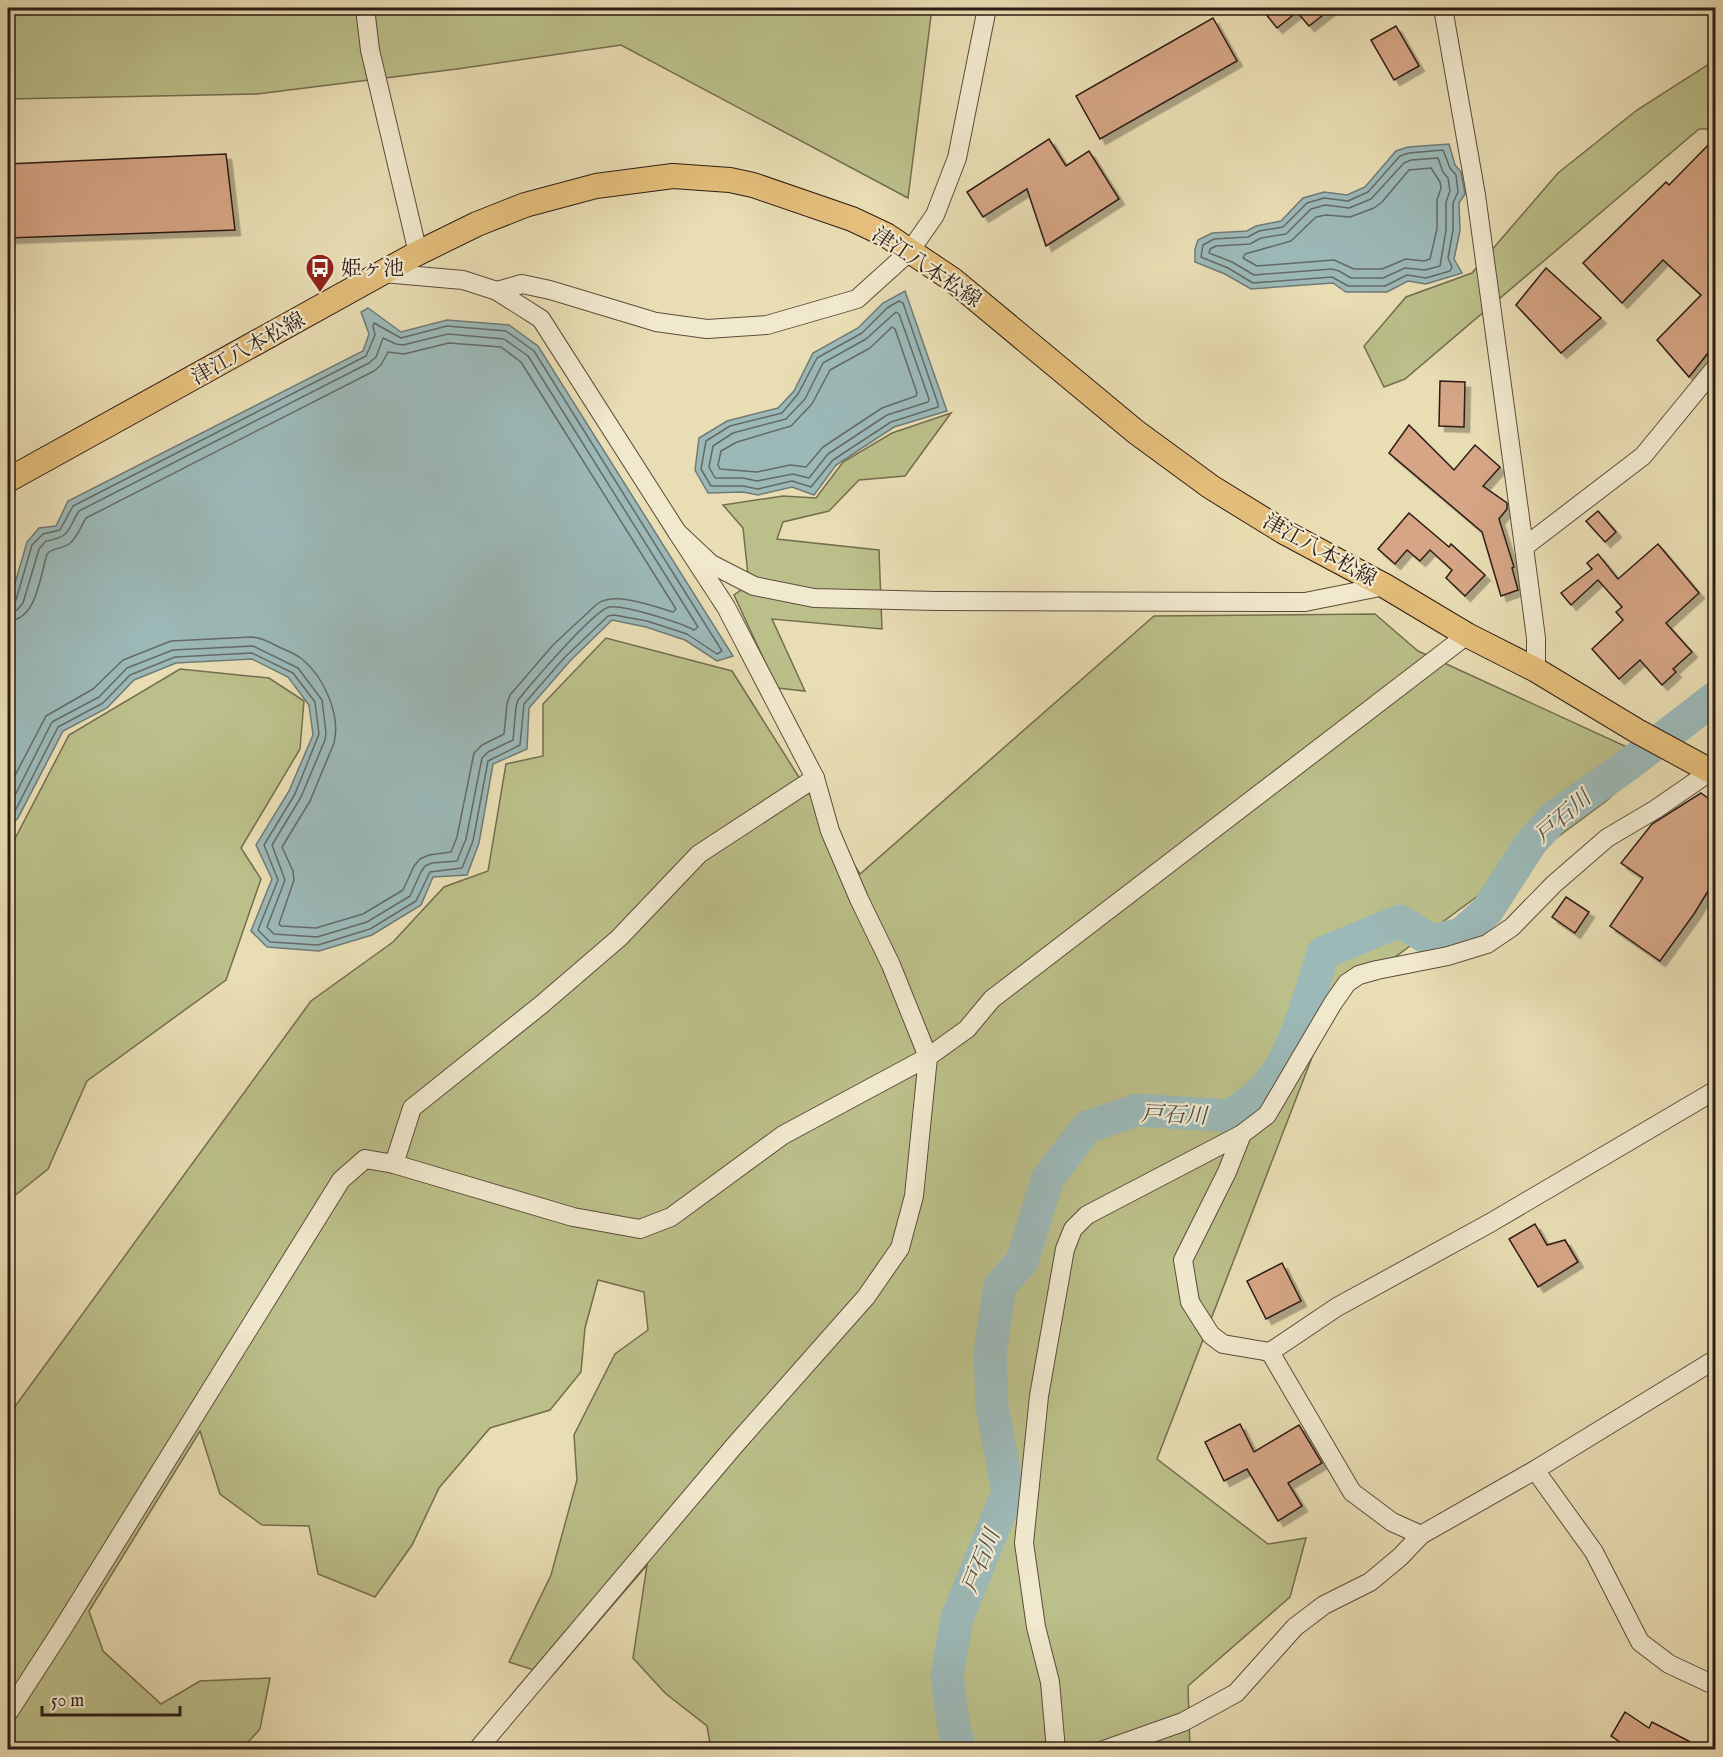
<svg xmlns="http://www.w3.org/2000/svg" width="1723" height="1757" font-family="'IM FELL English','Noto Serif JP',serif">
	<defs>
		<filter id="shadow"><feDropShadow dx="5.5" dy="5.5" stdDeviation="0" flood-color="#0004"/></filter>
	</defs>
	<rect width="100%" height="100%" fill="#e9ddb3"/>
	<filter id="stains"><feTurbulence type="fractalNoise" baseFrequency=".00333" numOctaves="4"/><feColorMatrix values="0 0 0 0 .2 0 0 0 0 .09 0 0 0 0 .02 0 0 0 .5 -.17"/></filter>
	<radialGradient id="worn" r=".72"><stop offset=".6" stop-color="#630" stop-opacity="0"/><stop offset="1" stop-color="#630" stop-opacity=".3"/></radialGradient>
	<!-- green -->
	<g fill="#bbbf89" stroke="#746d4f" stroke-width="1.5">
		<polygon points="8,8 932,8 908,198 621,45 457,69 257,94 8,99"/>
		<polygon points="1715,60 1715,129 1699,129 1405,379 1384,387 1364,346 1406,297 1472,273 1558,173 1637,110"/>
		<polygon points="951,413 905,476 859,480 829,511 783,522 777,539 879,550 882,629 772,619 805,691 777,688 734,595 749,584 743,528 723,505 783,496 816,498 843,462 892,433"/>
		<polygon points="1375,614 1418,651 1653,759 1605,802 1333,1003 1157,1459 1268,1544 1306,1538 1290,1597 1188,1686 1190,1749 711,1749 707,1726 665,1693 633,1658 647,1565 552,1676 509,1662 551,1575 577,1480 574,1435 615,1354 648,1330 644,1292 598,1280 585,1328 581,1372 550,1410 490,1428 439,1488 412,1545 375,1597 318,1574 309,1526 262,1525 220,1494 200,1431 89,1611 103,1651 161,1704 200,1681 270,1678 260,1729 242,1749 8,1750 8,1416 311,1001 393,942 444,887 488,871 506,764 543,756 543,704 606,638 732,671 860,874 1154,616"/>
		<polygon points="180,669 269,678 304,701 300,749 241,848 261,879 226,980 87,1081 48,1169 8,1201 8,852 69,735"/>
	</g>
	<!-- water -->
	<g fill="#9cb9b8" stroke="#707a77" stroke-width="1.5">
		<polygon points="1449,144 1455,165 1461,172 1465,194 1459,203 1460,231 1454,259 1462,273 1426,284 1408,281 1387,292 1346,292 1333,283 1251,289 1225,274 1195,262 1195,249 1198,240 1212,233 1247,231 1256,226 1281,221 1303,198 1324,192 1347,195 1365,187 1396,151 1408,147"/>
		<polygon points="905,291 947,411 894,427 836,465 814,495 792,487 758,495 743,492 708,493 695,470 699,438 727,421 778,408 794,391 813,353 858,328 883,303"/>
		<polygon points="368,308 401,332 447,320 509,325 538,346 733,656 717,661 685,640 646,627 612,620 570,661 529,708 527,749 493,764 479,843 467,875 433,877 421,905 372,935 319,951 267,947 251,931 272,879 256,845 289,791 313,735 309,705 288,677 252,659 176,663 134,680 107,708 63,731 18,818 8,829 8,607 27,542 39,528 56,526 68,501 363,351 369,334 361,312"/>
	</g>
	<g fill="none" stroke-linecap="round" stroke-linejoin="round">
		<!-- shore -->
		<g stroke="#646a66" stroke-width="1.5">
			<polygon points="1443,150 1450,168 1456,175 1458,192 1453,203 1453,230 1448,258 1452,267 1450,271 1426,278 1407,275 1385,286 1348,286 1332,277 1253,283 1228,268 1201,257 1203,245 1214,239 1248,237 1259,231 1283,227 1307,203 1324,198 1348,201 1368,192 1400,156 1409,153"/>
			<polygon points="1438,158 1443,172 1448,178 1450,191 1446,202 1446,230 1440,266 1425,270 1405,268 1383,278 1351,278 1339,271 1332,269 1254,275 1232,262 1209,253 1210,249 1216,246 1250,244 1261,238 1286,234 1311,209 1325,205 1349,208 1371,199 1404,163 1411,160"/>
			<polygon points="1431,168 1440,182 1441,188 1437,200 1437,229 1430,259 1424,261 1406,259 1382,269 1354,269 1334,260 1257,266 1243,258 1245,254 1291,241 1316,217 1326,215 1350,217 1374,208 1382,202 1409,170"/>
			<polygon points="899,301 903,303 938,404 938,407 891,422 833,460 811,487 792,481 758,489 743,486 711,486 701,469 706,441 730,426 782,413 798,394 817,358 862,333 887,308"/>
			<polygon points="896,312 899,314 929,399 928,402 887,415 828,454 809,478 793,474 757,481 743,478 715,478 709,467 713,446 733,433 786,419 805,399 823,363 866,339"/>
			<polygon points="892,327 895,329 917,393 916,396 882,408 823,447 806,467 790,465 757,472 720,469 718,465 721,451 737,442 791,426 812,404 830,370 870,348"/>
			<polyline points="8,604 12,604 16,600 32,545 43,534 60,530 73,506 366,356 375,335 373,326 374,323 401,338 447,326 506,331 534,351 722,651 717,654 687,634 647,621 614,615 608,616 565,657 524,704 520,745 488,761 473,841 462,868 430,872 416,901 370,929 318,945 270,942 258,930 278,880 264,845 295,794 319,734 315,702 293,673 252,653 175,657 130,675 103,703 58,727 13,815 8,820"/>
			<path d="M8 612 17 610 23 603 39 549 46 541C71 537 67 530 79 511L369 363 376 357 383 338 396 344 403 345 448 334 504 339 528 356 698 627 694 630C681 623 623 604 609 607 593 611 531 684 518 700L516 707 513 740 488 752 482 758 466 839 457 861 432 863 425 866 421 872 410 896 367 922 317 937 274 934 267 927 285 880 272 845 301 797 325 740 326 733 322 700 298 668 253 646 173 650 127 668 99 697 52 722 8 809"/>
			<path d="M8 621C37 620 40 576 47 554 53 547 62 549 69 544 77 538 81 526 86 518L374 371 381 365 388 352 404 354 449 343 501 347 521 362 676 609 673 612C653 606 615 591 597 604L553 645 510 695 507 704 504 734 482 745 474 753 457 837 451 852 429 855 420 859 414 866 403 890 363 914 316 928 281 926 279 924 294 880 293 871 282 847 310 801 334 743C341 715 324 677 302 659 295 653 285 650 277 646 269 642 261 637 251 637L171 641 123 660 93 689 46 716 8 789"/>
		</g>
		<!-- river -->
		<path stroke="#9cb9b8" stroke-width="33" d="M960 1750 953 1722 947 1677 957 1618 1008 1492 992 1407 990 1352 1000 1286 1022 1261 1048 1178 1087 1127 1137 1110 1230 1116C1240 1109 1251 1102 1260 1093 1294 1062 1309 996 1323 953L1400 921 1432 941 1461 934 1487 911 1530 844 1554 817 1629 764 1716 697"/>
	</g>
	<!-- building -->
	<g fill="#d5a585" stroke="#2d1b15" stroke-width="1.5" filter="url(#shadow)">
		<polygon points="1261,8 1332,8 1309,26 1297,12 1277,28"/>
		<polygon points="1213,18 1237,61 1100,139 1076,96"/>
		<polygon points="1396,26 1419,66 1394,80 1371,40"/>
		<polygon points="1716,137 1716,343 1689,377 1657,340 1701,295 1663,260 1622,303 1583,263 1666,182 1669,185"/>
		<polygon points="1049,139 1066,166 1089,151 1119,199 1046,246 1027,189 983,217 967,192"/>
		<polygon points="226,154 235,230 8,238 8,164"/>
		<polygon points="1546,268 1601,318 1561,353 1516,305"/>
		<polygon points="1440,381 1465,382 1464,427 1439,426"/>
		<polygon points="1409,425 1454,470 1475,445 1500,467 1483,486 1507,503 1507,509 1499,519 1514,567 1512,568 1518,590 1501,596 1482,532 1389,453"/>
		<polygon points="1598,511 1616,532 1605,542 1586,521"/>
		<polygon points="1409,513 1449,547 1451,544 1485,575 1465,596 1446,578 1452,570 1430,550 1420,561 1407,550 1395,564 1378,549"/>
		<polygon points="1658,544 1699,593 1666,623 1692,652 1673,669 1676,672 1662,685 1640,660 1619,679 1592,649 1623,620 1616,612 1622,607 1598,580 1571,605 1561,593 1592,569 1587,563 1598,554 1618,579"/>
		<polygon points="1701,793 1716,804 1716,878 1694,914 1660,961 1610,926 1643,878 1621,863 1652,824"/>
		<polygon points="1566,897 1589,912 1575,933 1552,917"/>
		<polygon points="1535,1224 1547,1245 1565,1240 1578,1262 1538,1287 1509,1239"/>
		<polygon points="1282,1263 1301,1301 1266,1319 1247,1281"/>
		<polygon points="1240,1424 1254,1452 1299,1425 1322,1463 1288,1483 1302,1506 1278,1521 1247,1469 1224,1481 1205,1442"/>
		<polygon points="1625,1712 1649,1728 1652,1722 1704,1749 1643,1749 1628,1743 1626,1746 1611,1736"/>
	</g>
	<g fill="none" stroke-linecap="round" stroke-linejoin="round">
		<!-- minor casing -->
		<g stroke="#5c4c3c" stroke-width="20">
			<g id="minor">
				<polyline points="365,8 370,50 418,253"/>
				<polyline points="1443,8 1476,195 1524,547 1536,638 1536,670"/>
				<polyline points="383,273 463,280 497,291 541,319 677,532 711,564 754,586 814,598 936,601 1305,602 1385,586"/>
				<polyline points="497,291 522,284 550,290 656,322 707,329 767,325 857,299 910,251 935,215 957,158 987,8"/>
				<polyline points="1524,547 1643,456 1716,367"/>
				<polyline points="1242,1134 1227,1172 1183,1260 1190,1302 1211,1335 1223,1344 1270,1352 1337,1307 1490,1223 1716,1090"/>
				<polyline points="394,1164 412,1108 541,1005 619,938 699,854 815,778"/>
				<polyline points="1270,1352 1352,1492 1392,1522 1421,1535"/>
				<polyline points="1535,1470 1594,1552 1640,1642 1669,1664 1716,1686"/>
				<polyline points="8,1713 61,1631 341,1180 365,1159 394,1164 573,1217 640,1229 671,1217 783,1135 928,1057 967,1029 992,999 1467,635"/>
				<polyline points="477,1750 735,1445 866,1297 900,1248 914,1196 928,1057 891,965 859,899 830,831 815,778 726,607 677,532"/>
				<polyline points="1056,1750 1050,1682 1036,1627 1024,1543 1039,1396 1065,1249 1073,1229 1087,1215 1242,1134 1267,1115 1333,1003 1347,983 1359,975 1377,970 1448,956 1487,944 1512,927 1554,884 1607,838 1656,809 1711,771 1716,765"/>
				<polyline points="1104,1750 1183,1722 1236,1693 1295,1627 1324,1605 1370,1582 1400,1557 1421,1535 1535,1470 1716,1359"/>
			</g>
		</g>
		<!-- major casing -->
		<g stroke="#2d1b15" stroke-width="26">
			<polyline id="major" points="8,480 418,253 477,224 525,205 596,186 673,176 730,180 753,185 852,219 886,235 953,280 1136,432 1211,487 1284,532 1385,586 1467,635 1536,670 1637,731 1716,774"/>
		</g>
		<!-- minor -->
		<use href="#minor" stroke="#f1e9ce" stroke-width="18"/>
		<!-- major -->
		<use href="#major" stroke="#e4be7a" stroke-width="24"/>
	</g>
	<!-- icons -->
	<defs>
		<g id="bus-pin" transform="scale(1.5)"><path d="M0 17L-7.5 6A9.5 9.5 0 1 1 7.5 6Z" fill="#8f2418" stroke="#f1e9ce"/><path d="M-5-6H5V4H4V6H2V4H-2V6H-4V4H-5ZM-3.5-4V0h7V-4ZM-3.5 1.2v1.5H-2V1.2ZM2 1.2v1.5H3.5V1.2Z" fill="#fff"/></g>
	</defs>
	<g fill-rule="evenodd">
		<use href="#bus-pin" x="320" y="268"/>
	</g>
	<g text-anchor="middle" stroke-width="4.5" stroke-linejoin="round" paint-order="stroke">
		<!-- street labels -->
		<g font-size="21" fill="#2d1b15" stroke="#f1e9ce">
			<text transform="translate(927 267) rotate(34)" y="7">津江八本松線</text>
			<text transform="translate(248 348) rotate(-29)" y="7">津江八本松線</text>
			<text transform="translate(1320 550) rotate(29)" y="7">津江八本松線</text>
		</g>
		<!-- poi labels -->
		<g font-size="21" fill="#2d1b15" stroke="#f1e9ce" text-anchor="start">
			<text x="341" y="275">姫ヶ池</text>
		</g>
		<!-- water labels -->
		<g font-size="22" font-style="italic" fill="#4e4a46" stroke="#f1e9ce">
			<text transform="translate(1562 816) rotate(-41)" y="8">戸石川</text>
			<text transform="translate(1174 1114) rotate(2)" y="8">戸石川</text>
			<text transform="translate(980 1561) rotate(-68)" y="8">戸石川</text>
		</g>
	</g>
	<!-- margin -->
	<rect width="1723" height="1757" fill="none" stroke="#e9ddb3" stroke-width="30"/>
	<rect x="9" y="9" width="1705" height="1739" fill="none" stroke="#2d1b15" stroke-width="3"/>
	<rect x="15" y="15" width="1693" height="1727" fill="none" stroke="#2d1b15" stroke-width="1.5"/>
	<!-- scale -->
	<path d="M42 1706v9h138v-9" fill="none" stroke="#2d1b15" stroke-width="3"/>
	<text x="51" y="1706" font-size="18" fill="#2d1b15" stroke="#f1e9ce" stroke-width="4.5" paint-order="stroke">50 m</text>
	<rect width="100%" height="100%" filter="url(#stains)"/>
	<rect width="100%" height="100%" fill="url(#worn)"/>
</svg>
